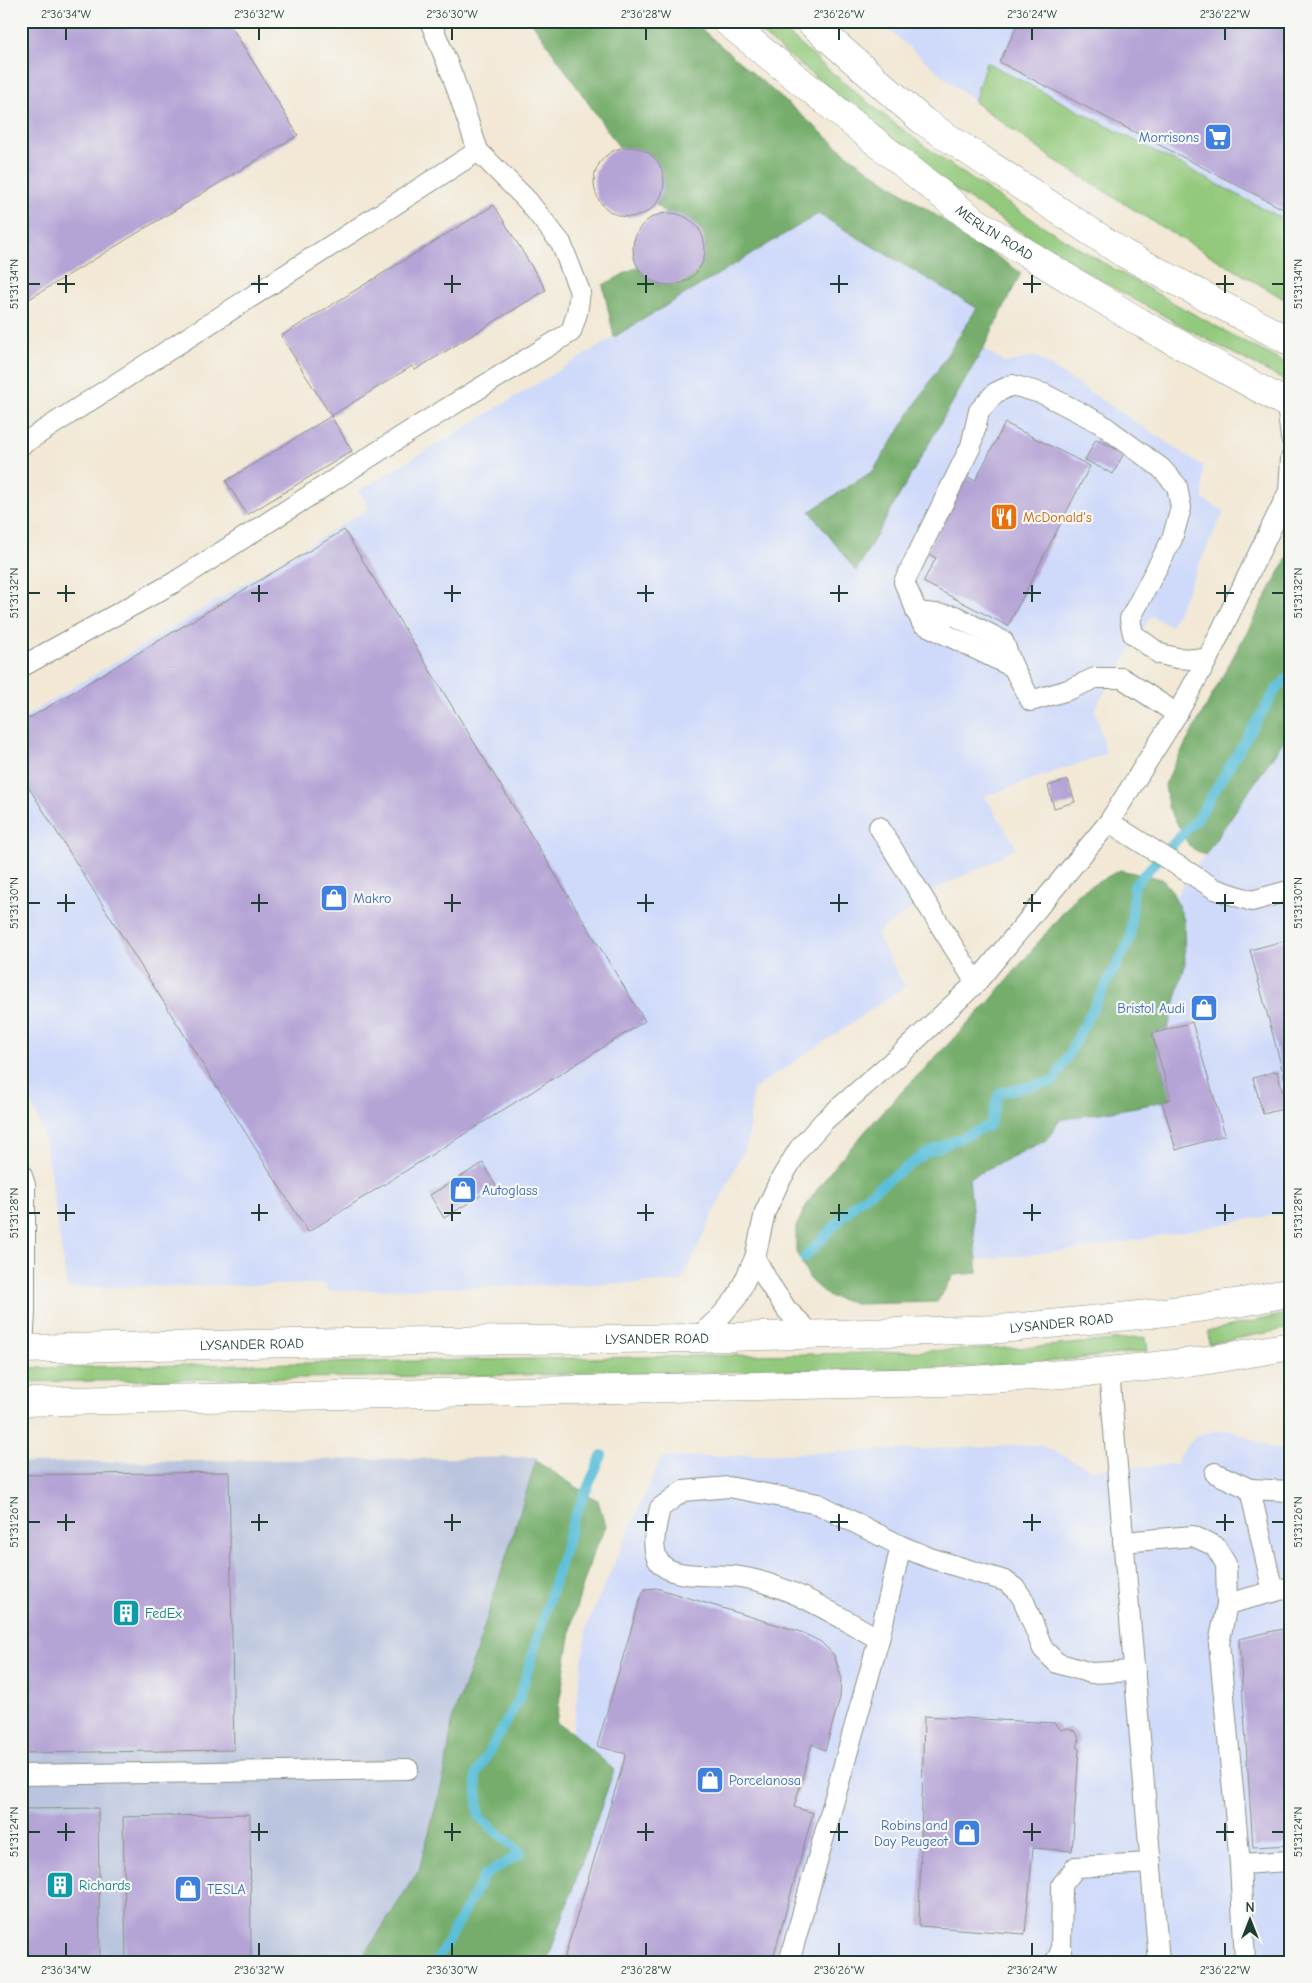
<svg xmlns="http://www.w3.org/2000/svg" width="1312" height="1983" font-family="'Comic Neue',sans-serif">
	<rect width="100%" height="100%" fill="#f6f6f2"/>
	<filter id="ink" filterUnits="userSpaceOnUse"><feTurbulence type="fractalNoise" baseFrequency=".02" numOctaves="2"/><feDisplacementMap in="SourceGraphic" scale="10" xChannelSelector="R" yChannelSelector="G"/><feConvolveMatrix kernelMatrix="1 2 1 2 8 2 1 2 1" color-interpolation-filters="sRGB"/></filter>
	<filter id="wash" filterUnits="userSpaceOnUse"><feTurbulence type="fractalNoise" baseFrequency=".0096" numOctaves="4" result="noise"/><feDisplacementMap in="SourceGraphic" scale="20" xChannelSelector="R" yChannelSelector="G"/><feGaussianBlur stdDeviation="1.12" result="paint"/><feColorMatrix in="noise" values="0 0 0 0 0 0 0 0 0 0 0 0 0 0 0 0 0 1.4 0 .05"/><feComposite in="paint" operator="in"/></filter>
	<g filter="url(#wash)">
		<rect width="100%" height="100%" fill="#f2e8d5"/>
		<!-- built -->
		<g fill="#cfdafa">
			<polygon points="878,21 1291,21 1291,223 987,62 974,102"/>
			<polygon points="818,214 977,308 961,334 1006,363 1035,356 1203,466 1203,499 1224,511 1171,626 1151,616 1095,708 1106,754 985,796 1016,847 985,866 945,884 876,934 905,987 753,1090 748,1141 681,1282 326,1291 326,1284 67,1288 46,1147 37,1115 21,1087 21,719 369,508 359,491"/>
			<polygon points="1291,730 1291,1212 1091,1248 977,1260 969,1178 1049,1139 1176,896 1190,874 1205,855"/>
			<polygon points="1232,1430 1270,1448 1291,1451 1291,1962 547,1962 613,1770 572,1733 587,1625 661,1458 1040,1445 1093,1470 1177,1464 1180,1454 1195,1437 1213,1431"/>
		</g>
		<!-- industrial -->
		<polygon fill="#bac4de" points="538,1457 477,1650 453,1717 445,1772 419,1870 360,1962 21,1962 21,1463"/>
		<!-- green -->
		<g fill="#93c97c" stroke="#598358">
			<path d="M746 21H775C925 165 1107 270 1291 366V384L1206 339 1119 291 1040 244 958 192Z"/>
			<polygon points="986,62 1291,223 1291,303 1160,226 1053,159 974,102"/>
			<polygon points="1291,1313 1291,1328 1209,1344 1208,1331"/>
			<polygon points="1146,1337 1148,1351 1057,1361 974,1367 859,1370 21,1382 21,1368 866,1353 1036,1347"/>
		</g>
		<!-- forest -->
		<g fill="#76ad6c" stroke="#4a7550">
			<path d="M531 21H692L850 157 1021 273 984 347 856 571 810 511 873 471 977 308 818 214 614 337 603 285 637 267C689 330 746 217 665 213L656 205C675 173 656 144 619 147Z"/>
			<polygon points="1291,551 1291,730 1205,855 1190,847 1168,807 1165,785 1174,765"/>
			<polygon points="1120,870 1162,879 1172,891 1184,920 1185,965 1168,1028 1152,1034 1171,1099 1147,1105 1059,1120 1048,1139 969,1178 978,1273 954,1275 937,1302 857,1304 828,1296 811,1281 796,1252 796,1227 808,1202 836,1164 887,1107 989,1002 1080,892"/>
			<polygon points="536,1461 598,1501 606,1526 592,1556 573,1618 556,1722 572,1733 614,1770 547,1962 360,1962 419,1870 445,1772 453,1717 477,1650"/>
		</g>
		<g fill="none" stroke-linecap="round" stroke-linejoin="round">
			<!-- stream -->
			<g stroke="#5bbfd9" stroke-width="10">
				<polyline points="804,1258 856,1203 926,1153 990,1125 999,1093 1054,1081 1130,940 1134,885 1198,818 1277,688 1291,675"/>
				<polyline points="436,1962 484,1876 521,1853 479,1817 476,1775 519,1699 574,1518 602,1455"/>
			</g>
		</g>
		<g id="blocks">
			<!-- building -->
			<g fill="#b4a3d5">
				<polygon points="21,21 228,21 298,135 21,304"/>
				<polygon points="1020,21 1291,21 1291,213 999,62"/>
				<circle cx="629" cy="182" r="35"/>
				<polygon points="494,205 546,290 415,370 412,366 331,416 281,336"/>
				<circle cx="669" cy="249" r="36"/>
				<polygon points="331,416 352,451 247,515 226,481"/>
				<polygon points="1005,423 1090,466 1008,626 923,582 936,558 926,553 966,476 975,481"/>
				<polygon points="1096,439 1124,453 1113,474 1085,460"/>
				<polygon points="344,530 645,1021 308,1232 21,775 21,723"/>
				<polygon points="1068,780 1075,802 1054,808 1048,786"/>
				<polygon points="1291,939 1291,1095 1289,1095 1250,950"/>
				<polygon points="1192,1022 1225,1135 1176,1150 1162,1101 1171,1099 1152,1034"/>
				<polygon points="1277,1071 1287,1108 1263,1114 1253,1078"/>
				<polygon points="483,1163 496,1186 444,1218 430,1195"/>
				<polygon points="229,1472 234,1750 21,1753 21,1475"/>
				<polygon points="656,1588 801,1632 821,1642 834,1655 841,1676 840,1698 825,1750 812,1744 794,1807 813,1813 772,1962 563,1962 626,1754 597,1746 640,1599 645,1589"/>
				<polygon points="1291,1627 1291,1845 1253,1847 1239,1639"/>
				<polygon points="924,1716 1055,1723 1061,1730 1069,1728 1076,1732 1078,1736 1079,1741 1077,1748 1079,1749 1072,1851 1033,1848 1025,1934 919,1926"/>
				<polygon points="98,1808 100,1962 21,1962 21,1809"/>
				<polygon points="250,1814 251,1962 126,1962 123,1817"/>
			</g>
		</g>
	</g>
	<g filter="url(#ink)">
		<use href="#blocks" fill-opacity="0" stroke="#889284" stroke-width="1"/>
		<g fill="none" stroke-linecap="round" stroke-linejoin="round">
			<!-- service casing -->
			<g stroke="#889284" stroke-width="22">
				<g id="service">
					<polyline points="1287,404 1291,438"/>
					<polyline points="21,445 478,151 453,77 430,21"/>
					<polyline points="916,612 955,616 1003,641 1013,667"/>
					<polyline points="21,667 175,582 407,433 571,332 577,313 580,292 561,243 527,200 478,151"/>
					<polyline points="1177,714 1122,678 1095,678 1068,690 1031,701 1013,667 922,623 904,582 971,446 979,411 995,393 1012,385 1044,394 1100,423 1161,468 1177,486 1181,508 1172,539 1130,619 1133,634 1160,654 1177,658 1207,660"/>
					<polyline points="1109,822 1215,889 1252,901 1291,890"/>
					<polyline points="879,827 976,983"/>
					<polyline points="21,1173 25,1185 25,1312 23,1349"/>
					<polyline points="755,1258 770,1285 787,1310 813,1335"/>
					<polyline points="697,1338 720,1317 737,1297 755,1258 765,1212 779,1182 799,1149 824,1121 903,1052 976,983 1109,822 1177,714 1207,660 1289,491 1291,459"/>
					<polyline points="1109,1371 1159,1962"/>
					<polyline points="1215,1473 1250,1489"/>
					<polyline points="1123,1542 1193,1536 1215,1546 1226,1564 1227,1604 1219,1644 1240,1864 1245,1962"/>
					<polyline points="1273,1592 1250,1489 1291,1491"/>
					<polyline points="1227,1604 1291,1587"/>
					<path d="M879 1639C833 1614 786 1582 733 1576 713 1574 669 1580 658 1560 650 1546 657 1522 660 1508L683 1491 729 1487 818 1504 901 1546 930 1558 1005 1581 1016 1589 1023 1599 1043 1649 1057 1663 1091 1673 1135 1671"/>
					<polyline points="21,1775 408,1769"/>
					<polyline points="1240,1864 1291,1861"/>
					<polyline points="789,1962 879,1639 901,1546"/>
					<polyline points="1055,1962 1061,1952 1062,1885 1076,1867 1151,1863"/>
				</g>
			</g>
			<!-- tertiary casing -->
			<g stroke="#889284" stroke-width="29">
				<g id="tertiary">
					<path id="s1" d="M726 21 973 220 1141 323 1291 406"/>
					<polyline points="809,21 923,121 1123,253 1291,342"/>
					<path id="s2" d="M21 1349 346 1342 697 1338 1000 1329 1149 1314 1243 1302 1291 1292"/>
					<polyline points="21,1402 942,1382 1109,1371 1202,1361 1291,1346"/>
				</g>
			</g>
			<!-- service -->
			<use href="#service" stroke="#fff" stroke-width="20"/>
			<!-- tertiary -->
			<use href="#tertiary" stroke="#fff" stroke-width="28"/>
		</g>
	</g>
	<!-- ticks -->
	<path fill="none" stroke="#1f3d34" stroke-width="2" d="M66 28V40M259 28V40M452 28V40M646 28V40M839 28V40M1032 28V40M1225 28V40M66 275V293M259 275V293M452 275V293M646 275V293M839 275V293M1032 275V293M1225 275V293M28 284H40M57 284H75M251 284H268M444 284H461M637 284H654M830 284H848M1023 284H1041M1216 284H1234M1272 284H1284M66 585V602M259 585V602M452 585V602M646 585V602M839 585V602M1032 585V602M1225 585V602M28 593H40M57 593H75M251 593H268M444 593H461M637 593H654M830 593H848M1023 593H1041M1216 593H1234M1272 593H1284M66 894V912M259 894V912M452 894V912M646 894V912M839 894V912M1032 894V912M1225 894V912M28 903H40M57 903H75M251 903H268M444 903H461M637 903H654M830 903H848M1023 903H1041M1216 903H1234M1272 903H1284M66 1204V1221M259 1204V1221M452 1204V1221M646 1204V1221M839 1204V1221M1032 1204V1221M1225 1204V1221M28 1213H40M57 1213H75M251 1213H268M444 1213H461M637 1213H654M830 1213H848M1023 1213H1041M1216 1213H1234M1272 1213H1284M66 1514V1531M259 1514V1531M452 1514V1531M646 1514V1531M839 1514V1531M1032 1514V1531M1225 1514V1531M28 1522H40M57 1522H75M251 1522H268M444 1522H461M637 1522H654M830 1522H848M1023 1522H1041M1216 1522H1234M1272 1522H1284M66 1823V1841M259 1823V1841M452 1823V1841M646 1823V1841M839 1823V1841M1032 1823V1841M1225 1823V1841M28 1832H40M57 1832H75M251 1832H268M444 1832H461M637 1832H654M830 1832H848M1023 1832H1041M1216 1832H1234M1272 1832H1284M66 1943V1956M259 1943V1956M452 1943V1956M646 1943V1956M839 1943V1956M1032 1943V1956M1225 1943V1956"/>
	<!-- icons -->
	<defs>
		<g id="supermarket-square" transform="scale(1.4375)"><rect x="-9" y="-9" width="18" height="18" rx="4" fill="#3f7fe0" stroke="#f6f6f2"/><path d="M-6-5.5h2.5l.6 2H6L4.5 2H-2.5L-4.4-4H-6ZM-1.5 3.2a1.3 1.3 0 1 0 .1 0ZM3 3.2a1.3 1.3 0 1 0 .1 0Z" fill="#fff"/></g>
		<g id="restaurant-square" transform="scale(1.4375)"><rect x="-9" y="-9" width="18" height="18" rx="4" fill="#e8710a" stroke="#f6f6f2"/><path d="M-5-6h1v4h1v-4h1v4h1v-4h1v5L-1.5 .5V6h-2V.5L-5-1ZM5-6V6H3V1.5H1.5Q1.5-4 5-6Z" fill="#fff"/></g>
		<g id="shop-square" transform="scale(1.4375)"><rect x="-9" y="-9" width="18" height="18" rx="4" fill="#3f7fe0" stroke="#f6f6f2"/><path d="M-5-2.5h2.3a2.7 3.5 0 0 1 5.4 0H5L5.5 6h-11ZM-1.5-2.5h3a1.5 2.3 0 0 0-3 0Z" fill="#fff"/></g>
		<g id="building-square" transform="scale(1.4375)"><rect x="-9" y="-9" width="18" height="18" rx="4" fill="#0f9aa8" stroke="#f6f6f2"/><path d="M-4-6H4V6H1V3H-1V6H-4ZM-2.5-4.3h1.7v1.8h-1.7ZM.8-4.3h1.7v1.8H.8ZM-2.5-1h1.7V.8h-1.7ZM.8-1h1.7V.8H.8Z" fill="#fff"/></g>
	</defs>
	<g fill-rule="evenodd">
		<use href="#supermarket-square" x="1218" y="137"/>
		<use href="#restaurant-square" x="1004" y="517"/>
		<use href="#shop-square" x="334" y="898"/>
		<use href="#shop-square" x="1204" y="1008"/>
		<use href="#shop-square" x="463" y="1190"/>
		<use href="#building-square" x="126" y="1613"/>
		<use href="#shop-square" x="710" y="1780"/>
		<use href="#shop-square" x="967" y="1833"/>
		<use href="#building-square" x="60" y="1885"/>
		<use href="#shop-square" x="188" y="1889"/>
	</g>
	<g text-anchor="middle" stroke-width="4.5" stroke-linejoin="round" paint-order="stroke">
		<!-- shop labels -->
		<g font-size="14" fill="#366cbe" stroke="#f6f6f2" text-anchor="start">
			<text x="1199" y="142" text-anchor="end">Morrisons</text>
			<text x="353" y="903">Makro</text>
			<text x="1185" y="1013" text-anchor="end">Bristol Audi</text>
			<text x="482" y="1195">Autoglass</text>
			<text x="729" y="1785">Porcelanosa</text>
			<text x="948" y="1830" text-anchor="end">Robins and<tspan x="948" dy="16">Day Peugeot</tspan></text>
			<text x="207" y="1894">TESLA</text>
		</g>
		<!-- street labels -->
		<g font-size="14" fill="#1f3d34" stroke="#f6f6f2">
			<text dy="5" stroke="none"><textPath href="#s1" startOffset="342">MERLIN ROAD</textPath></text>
			<text dy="5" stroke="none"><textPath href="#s2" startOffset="1041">LYSANDER ROAD</textPath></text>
			<text dy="5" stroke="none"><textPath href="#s2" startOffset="636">LYSANDER ROAD</textPath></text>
			<text dy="5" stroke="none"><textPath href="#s2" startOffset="231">LYSANDER ROAD</textPath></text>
		</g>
		<!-- food labels -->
		<g font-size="14" fill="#c56008" stroke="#f6f6f2" text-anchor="start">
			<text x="1023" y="522">McDonald's</text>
		</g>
		<!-- culture labels -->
		<g font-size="14" fill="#0d838f" stroke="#f6f6f2" text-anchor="start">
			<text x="145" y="1618">FedEx</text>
			<text x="79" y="1890">Richards</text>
		</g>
	</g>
	<!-- margin -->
	<rect width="1312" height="1983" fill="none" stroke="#f6f6f2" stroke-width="55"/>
	<!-- north arrow -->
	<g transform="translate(1250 1920)" stroke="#f6f6f2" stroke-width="4" paint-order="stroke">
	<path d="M0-4L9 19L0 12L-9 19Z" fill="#1f3d34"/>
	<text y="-8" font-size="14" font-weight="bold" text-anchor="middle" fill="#1f3d34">N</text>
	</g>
	<rect x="28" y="28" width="1256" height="1928" fill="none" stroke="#1f3d34" stroke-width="2"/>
	<g font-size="12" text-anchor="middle" fill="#1f3d34">
		<text x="66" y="18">2°36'34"W</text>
		<text x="259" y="18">2°36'32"W</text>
		<text x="452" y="18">2°36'30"W</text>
		<text x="646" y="18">2°36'28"W</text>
		<text x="839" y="18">2°36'26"W</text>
		<text x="1032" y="18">2°36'24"W</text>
		<text x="1225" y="18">2°36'22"W</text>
		<text transform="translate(14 284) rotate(-90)" y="4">51°31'34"N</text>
		<text transform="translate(1298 284) rotate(-90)" y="4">51°31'34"N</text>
		<text transform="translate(14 593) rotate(-90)" y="4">51°31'32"N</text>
		<text transform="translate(1298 593) rotate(-90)" y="4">51°31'32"N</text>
		<text transform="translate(14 903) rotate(-90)" y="4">51°31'30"N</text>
		<text transform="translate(1298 903) rotate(-90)" y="4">51°31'30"N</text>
		<text transform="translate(14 1213) rotate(-90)" y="4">51°31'28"N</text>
		<text transform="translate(1298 1213) rotate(-90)" y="4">51°31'28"N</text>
		<text transform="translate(14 1522) rotate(-90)" y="4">51°31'26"N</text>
		<text transform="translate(1298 1522) rotate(-90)" y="4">51°31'26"N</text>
		<text transform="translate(14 1832) rotate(-90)" y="4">51°31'24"N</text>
		<text transform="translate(1298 1832) rotate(-90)" y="4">51°31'24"N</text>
		<text x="66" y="1974">2°36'34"W</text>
		<text x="259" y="1974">2°36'32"W</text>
		<text x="452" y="1974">2°36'30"W</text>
		<text x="646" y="1974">2°36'28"W</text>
		<text x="839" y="1974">2°36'26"W</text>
		<text x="1032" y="1974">2°36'24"W</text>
		<text x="1225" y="1974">2°36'22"W</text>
	</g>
</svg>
